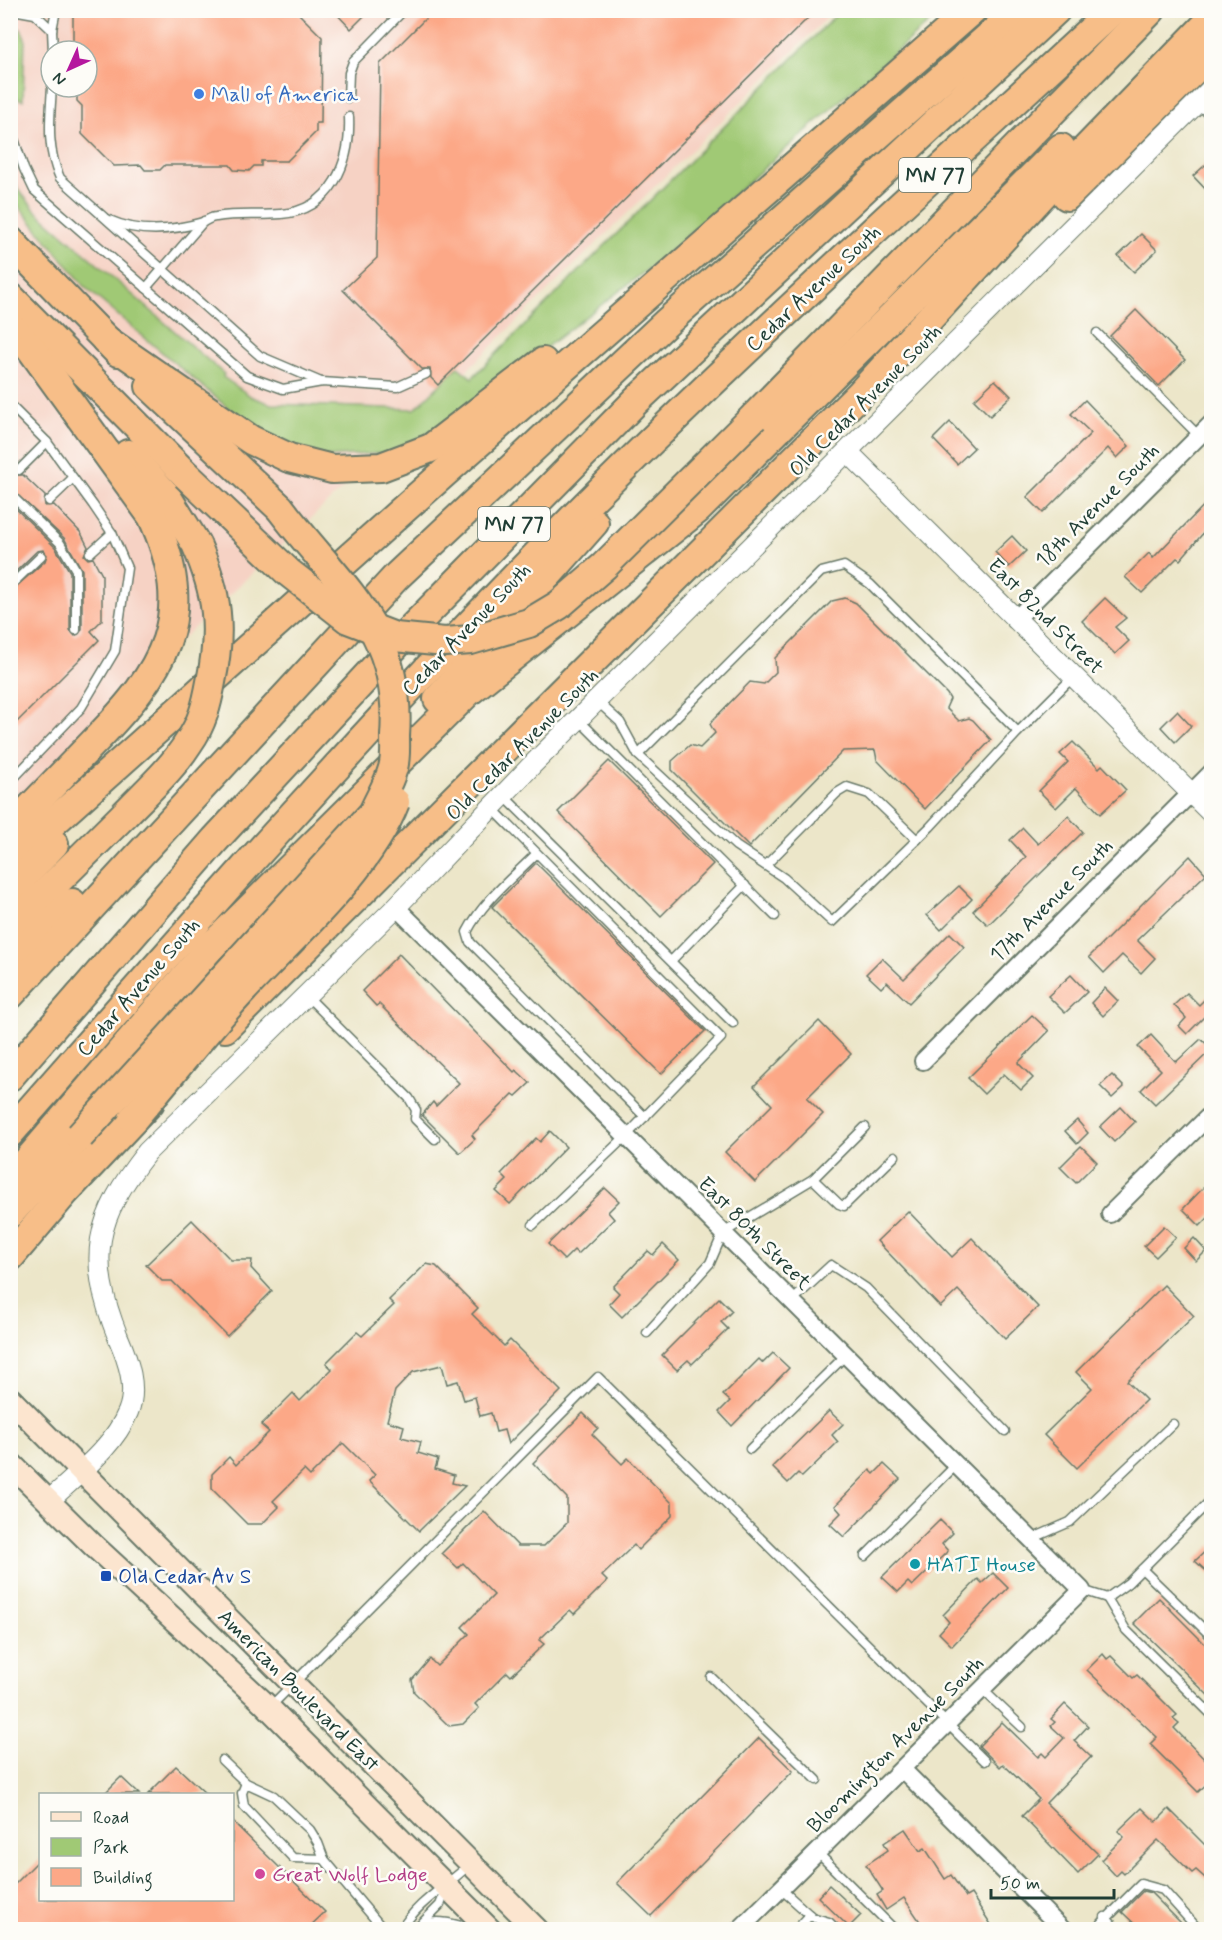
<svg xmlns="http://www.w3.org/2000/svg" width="1222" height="1940" font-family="Mynerve,sans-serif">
	<rect width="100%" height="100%" fill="#fdfcf7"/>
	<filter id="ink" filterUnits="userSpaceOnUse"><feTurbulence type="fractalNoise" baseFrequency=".0167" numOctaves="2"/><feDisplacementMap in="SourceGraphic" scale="12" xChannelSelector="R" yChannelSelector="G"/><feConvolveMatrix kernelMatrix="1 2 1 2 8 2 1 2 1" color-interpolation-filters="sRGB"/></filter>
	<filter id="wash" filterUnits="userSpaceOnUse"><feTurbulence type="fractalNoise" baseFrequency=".008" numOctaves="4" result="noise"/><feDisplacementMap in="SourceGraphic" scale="24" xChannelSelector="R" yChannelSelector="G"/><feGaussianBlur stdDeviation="1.35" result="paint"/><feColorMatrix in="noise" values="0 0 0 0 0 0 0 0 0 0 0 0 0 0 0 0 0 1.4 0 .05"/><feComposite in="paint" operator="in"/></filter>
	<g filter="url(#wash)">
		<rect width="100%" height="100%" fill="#ece6c9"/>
		<!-- built -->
		<path fill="#f6d2c4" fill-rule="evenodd" d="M11 11H834L416 420 123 694 11 809ZM51 51H87V87H51Z"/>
		<!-- green -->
		<g fill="#a0c975" stroke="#608354" stroke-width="1.5">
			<polygon points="840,11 942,11 661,259 454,418 396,452 327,457 260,435 87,289 11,197 10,170 18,189 36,211 224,374 223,377 252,397 271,404 415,409 458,367 472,378"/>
			<polygon points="21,29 25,38 23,100 18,99 11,90 11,30"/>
		</g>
		<g id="blocks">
			<!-- building -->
			<g fill="#fca887">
				<polygon points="73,10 295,10 322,37 321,123 316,123 316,132 287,161 261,161 261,166 254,166 249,171 234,170 230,165 165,165 160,170 145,170 141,165 114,166 82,134 82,106 77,101 77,87 87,87 87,51 73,47"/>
				<polygon points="333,10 370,10 351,29"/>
				<polygon points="434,10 816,10 438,385 431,378 430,369 422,369 343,290 377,258 380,64"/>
				<polygon points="1212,159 1212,196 1193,176"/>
				<polygon points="1141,234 1157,250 1134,272 1118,256"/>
				<polygon points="1136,310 1185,360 1159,386 1110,336"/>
				<polygon points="995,380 1011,396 990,416 974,400"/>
				<polygon points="1085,400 1129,446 1117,458 1108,448 1043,513 1027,497 1091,433 1071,414"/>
				<polygon points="950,422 974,448 957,464 933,439"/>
				<polygon points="10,462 14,466 15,475 23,475 45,496 45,506 54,505 81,533 88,547 84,555 88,559 93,558 102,575 102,620 91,631 99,640 17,722 10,715 10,592 45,561 47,555 43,550 37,551 10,577 10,503 55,547 70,572 70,630 75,636 82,630 82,570 64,538 10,488"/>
				<polygon points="1212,497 1212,523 1180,560 1177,558 1142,593 1125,577 1149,553 1153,558"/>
				<polygon points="1012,536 1026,551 1009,567 995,552"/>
				<polygon points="845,598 856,603 947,694 950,699 946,708 959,721 969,718 973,720 991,740 925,809 877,760 875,750 843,751 749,847 672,770 672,761 690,745 700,748 715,733 710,724 713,720 750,682 764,684 776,672 775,658 832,601"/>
				<polygon points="1105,598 1126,618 1115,627 1129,641 1115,654 1082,621"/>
				<polygon points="1177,711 1191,726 1175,742 1161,727"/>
				<polygon points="1073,742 1099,768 1102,765 1126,790 1100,814 1076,788 1056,808 1039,791 1068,762 1060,754"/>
				<polygon points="609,761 713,864 661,916 558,812"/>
				<polygon points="1068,816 1083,832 988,925 973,911 1026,857 1010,840 1023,828 1038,844"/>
				<polygon points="1190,856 1206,874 1137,940 1155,958 1141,973 1122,955 1104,973 1089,957"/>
				<polygon points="536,863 705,1031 661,1074 492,907"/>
				<polygon points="959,886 972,899 941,930 927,915"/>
				<polygon points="950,933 964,947 909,1003 887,982 881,988 866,974 882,958 904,979"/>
				<polygon points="399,954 514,1072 516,1070 530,1083 516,1096 513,1094 472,1135 475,1139 460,1153 422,1115 433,1102 436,1106 459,1083 379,1004 376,1006 362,991"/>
				<polygon points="1071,975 1087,992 1065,1013 1048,996"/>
				<polygon points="1105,988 1118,1001 1103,1016 1091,1003"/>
				<polygon points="1212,992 1212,1009 1187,1034 1179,1026 1186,1018 1174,1005 1187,993 1199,1005"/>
				<polygon points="1032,1015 1049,1031 1018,1063 1033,1078 1021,1090 1004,1074 984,1094 968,1078"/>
				<polygon points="819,1021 851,1054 807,1098 823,1114 755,1182 725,1152 772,1105 754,1086"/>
				<polygon points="1151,1035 1176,1062 1201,1039 1212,1049 1155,1104 1141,1090 1161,1070 1138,1047"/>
				<polygon points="1112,1075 1124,1087 1112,1098 1100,1086"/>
				<polygon points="1121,1107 1135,1122 1114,1142 1100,1127"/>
				<polygon points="1077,1120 1088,1133 1077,1144 1065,1131"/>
				<polygon points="550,1131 566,1147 510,1204 496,1191 507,1180 501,1174 536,1138 540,1142"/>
				<polygon points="1081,1146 1097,1162 1076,1183 1060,1167"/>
				<polygon points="1204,1187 1212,1194 1212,1214 1200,1226 1183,1209"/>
				<polygon points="605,1188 619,1201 608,1212 614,1219 578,1254 574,1250 564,1260 548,1244"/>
				<polygon points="908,1211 952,1257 972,1238 1038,1307 1005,1339 958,1290 940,1307 877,1241"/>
				<polygon points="192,1220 231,1260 252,1260 251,1268 272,1291 227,1336 172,1281 162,1281 146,1265"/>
				<polygon points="1164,1226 1176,1237 1156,1257 1144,1246"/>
				<polygon points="1194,1238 1206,1251 1196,1261 1184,1248"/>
				<polygon points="663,1244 679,1260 622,1317 609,1304 619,1293 613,1287 648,1251 653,1255"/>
				<polygon points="426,1264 436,1266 478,1308 472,1314 504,1346 510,1340 561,1391 508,1444 504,1430 496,1432 491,1413 480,1416 475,1397 464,1400 458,1381 447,1384 442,1365 413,1372 395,1391 387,1421 404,1426 401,1437 421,1442 418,1453 438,1459 435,1469 454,1475 452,1483 465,1486 419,1531 369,1481 375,1475 343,1443 310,1476 304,1470 273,1501 279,1507 262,1524 247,1524 212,1489 212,1474 229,1457 236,1465 269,1432 261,1425 293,1393 300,1401 332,1369 326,1363 357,1332 362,1336 394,1305 389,1300"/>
				<polygon points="1164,1285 1194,1316 1127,1381 1146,1400 1077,1468 1044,1435 1092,1388 1076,1372"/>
				<polygon points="719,1298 732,1311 721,1322 728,1329 692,1364 688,1360 677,1370 662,1355"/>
				<polygon points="773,1353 789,1368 732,1426 719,1412 730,1401 723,1395 759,1359 763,1363"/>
				<polygon points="829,1411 843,1424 832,1435 838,1442 802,1477 798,1473 788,1483 772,1467"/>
				<polygon points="583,1413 598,1428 592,1434 622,1464 628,1458 672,1503 672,1516 638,1550 634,1545 602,1576 607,1581 574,1614 570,1610 539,1640 544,1644 511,1676 507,1672 475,1704 479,1708 463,1724 449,1726 414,1692 412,1680 430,1659 437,1666 469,1634 462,1627 494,1595 463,1563 458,1568 442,1553 484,1511 518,1546 544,1546 567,1523 567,1498 533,1463"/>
				<polygon points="884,1464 900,1479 844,1537 830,1524 841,1513 835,1506 870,1470 874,1474"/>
				<polygon points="940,1520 953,1533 942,1544 948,1551 912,1586 908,1582 898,1592 882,1577"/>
				<polygon points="1212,1545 1212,1576 1195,1561"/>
				<polygon points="993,1573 1008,1588 952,1646 939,1633 949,1622 943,1615 978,1579 982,1583"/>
				<polygon points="1159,1598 1212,1651 1212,1699 1134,1623"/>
				<polygon points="1103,1654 1107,1659 1111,1656 1133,1678 1137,1675 1177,1715 1173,1718 1179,1723 1174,1728 1212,1767 1212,1779 1198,1792 1150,1744 1157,1737 1087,1670"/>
				<polygon points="1065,1704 1088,1726 1074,1741 1091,1757 1046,1803 1098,1854 1078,1874 1022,1816 1039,1799 1003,1764 1000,1767 979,1746 1002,1722 1038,1757 1042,1753 1046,1757 1064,1738 1051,1726 1055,1722 1051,1719"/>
				<polygon points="759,1738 793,1771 651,1916 617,1883"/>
				<polygon points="176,1766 206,1794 148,1794"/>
				<polygon points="121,1777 139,1794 104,1794"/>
				<polygon points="1142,1808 1156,1822 1169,1809 1212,1852 1212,1884 1196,1870 1192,1873 1158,1840 1124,1874 1121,1871 1116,1876 1101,1860 1124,1837 1118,1831"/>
				<polygon points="232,1821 325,1912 307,1929 10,1929 10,1889 40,1859 40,1899 232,1899"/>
				<polygon points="905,1829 920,1851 925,1848 945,1879 951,1875 966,1897 971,1894 994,1929 925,1929 904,1898 886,1910 877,1895 883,1891 866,1865 888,1850 884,1843"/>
				<polygon points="829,1885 861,1915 849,1927 818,1897"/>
				<polygon points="1143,1891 1151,1893 1187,1929 1140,1929 1122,1912"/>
			</g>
		</g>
	</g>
	<g filter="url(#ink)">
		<use href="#blocks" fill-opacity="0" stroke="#677868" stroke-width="1.5"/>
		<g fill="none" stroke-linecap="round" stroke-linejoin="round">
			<!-- service casing -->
			<g stroke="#677868" stroke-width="11">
				<g id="service">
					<polyline points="13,10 35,14 52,30"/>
					<polyline points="53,51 52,30 56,10"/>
					<path d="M52 87C50 119 46 148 60 178L260 356 321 382"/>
					<polyline points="348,98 349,73 353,62 404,10"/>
					<polyline points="1197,103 1212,117"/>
					<polyline points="10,127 24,169 34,190 247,376 283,389 322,382 397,387 426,374"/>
					<path d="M109 220C138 233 172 231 203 222 208 220 211 217 216 217 237 213 259 216 281 214 332 210 351 162 349 117"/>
					<polyline points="146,288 204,221"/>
					<polyline points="1097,333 1199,436"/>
					<polyline points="10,405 47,442 93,505 112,533 127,568 115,651 81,708 10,782"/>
					<polyline points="19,470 47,442"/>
					<polyline points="10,494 60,543 76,570 76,630"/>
					<polyline points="49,501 73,478"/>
					<polyline points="90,553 112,533"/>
					<polyline points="10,586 41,556"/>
					<polyline points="597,701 620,722 638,755 736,846 784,878 832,922 930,827 1018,732 1073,677"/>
					<polyline points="579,720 775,916"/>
					<polyline points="638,755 821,572 844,566 870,584 1018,732"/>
					<polyline points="504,796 733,1023"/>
					<polyline points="492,808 721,1038 626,1136 533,1225"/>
					<path d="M536 854C512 878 483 901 467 932L470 942 645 1117"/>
					<polyline points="766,865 837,793 847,787 869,794 917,840"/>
					<polyline points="672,960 745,885"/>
					<polyline points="307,996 409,1098 416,1110 415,1119 435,1139"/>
					<polyline points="813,1179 839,1204 844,1206 895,1156"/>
					<polyline points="792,1301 831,1265 866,1288 1005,1431"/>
					<polyline points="647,1333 710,1263 723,1233 813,1179 865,1127"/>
					<polyline points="750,1449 846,1355"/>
					<polyline points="1031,1539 1070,1522 1173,1424"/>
					<polyline points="865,1556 956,1465"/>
					<polyline points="1142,1569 1212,1637"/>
					<polyline points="1082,1590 1107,1598 1128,1583 1212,1499"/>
					<polyline points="1107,1598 1126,1630 1212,1715"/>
					<polyline points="711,1677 817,1780"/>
					<polyline points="982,1689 1022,1727"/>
					<polyline points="269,1708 598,1377 985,1761"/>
					<polyline points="222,1760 246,1783 274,1796 310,1830 318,1843 324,1859 384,1930"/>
					<polyline points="246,1783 242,1793 244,1806 293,1858 324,1859"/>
					<polyline points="817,1852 895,1930"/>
					<polyline points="781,1889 812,1917 829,1922 837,1930"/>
					<polyline points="1105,1917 1117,1930"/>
					<polyline points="422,1923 440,1905 446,1890"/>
					<path d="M401 1930C418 1901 446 1887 469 1865"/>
					<path d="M411 1930C431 1916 453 1923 475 1930"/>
					<polyline points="796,1930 810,1915"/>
					<polyline points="1095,1930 1141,1884 1163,1890 1199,1930"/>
				</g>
			</g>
			<!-- minor casing -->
			<g stroke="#677868" stroke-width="20">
				<g id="minor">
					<polyline points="1015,620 1212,423"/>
					<polyline points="396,907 1082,1590 739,1930"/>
					<polyline points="923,1061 1212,772"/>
					<polyline points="1110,1214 1212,1113"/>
					<polyline points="902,1769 1063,1930"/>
				</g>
			</g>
			<!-- tertiary casing -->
			<g stroke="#677868" stroke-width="22">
				<g id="tertiary">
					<polyline points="848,452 1212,814"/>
					<path d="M49 1501C77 1474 113 1448 128 1412 138 1388 128 1360 118 1337 86 1257 95 1218 147 1152L396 907 532 765 1212 88"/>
				</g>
			</g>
			<!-- secondary casing -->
			<g stroke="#677868" stroke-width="26">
				<g id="secondary">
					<polyline points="10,1399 537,1930"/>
					<polyline points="10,1463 93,1545 263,1702 490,1930"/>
				</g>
			</g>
			<!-- motorway casing -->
			<g stroke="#677868" stroke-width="32">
				<g id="motorway">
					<polyline points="1067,196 1212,52"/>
					<polyline points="10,241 118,352"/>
					<polyline points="10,297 186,475"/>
					<polyline points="10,326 42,360"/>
					<polyline points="106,340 251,440 289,458 332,469 381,467 431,448 543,362"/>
					<polyline points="150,386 280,508"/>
					<polyline points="754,417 1151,10"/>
					<polyline points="128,454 165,494 196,544"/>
					<polyline points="438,699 594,523"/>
					<path d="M10 829C38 800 65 772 93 743 164 670 199 618 152 516L29 346"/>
					<polyline points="10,861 461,458 972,10"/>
					<polyline points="10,891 54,844"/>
					<polyline points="10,928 125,814"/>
					<polyline points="201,957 468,692 698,509 1061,148"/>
					<polyline points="10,962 72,903"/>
					<polyline points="10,995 397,576 667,322 1019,10"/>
					<polyline points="225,1028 860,394 1057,179 1212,19"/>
					<polyline points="10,1076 215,840 408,632 636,401 1056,10"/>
					<path d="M10 1133C195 922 380 713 577 514 750 341 933 177 1113 10"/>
					<polyline points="10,1181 214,943"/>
					<polyline points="10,1213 80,1136"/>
					<polyline points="10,1257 65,1192 150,1102"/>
				</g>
			</g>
			<!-- service -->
			<use href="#service" stroke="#fff" stroke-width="8"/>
			<!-- minor -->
			<use href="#minor" stroke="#fff" stroke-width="16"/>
			<!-- tertiary -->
			<use href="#tertiary" stroke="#fff" stroke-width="20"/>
			<!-- secondary -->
			<use href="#secondary" stroke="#fce5cf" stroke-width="22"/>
			<!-- motorway -->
			<use href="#motorway" stroke="#f7be88" stroke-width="28"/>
			<!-- motorway-bridge casing -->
			<g stroke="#677868" stroke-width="32" stroke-linecap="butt">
				<g id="motorway-bridge">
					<polyline points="186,475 288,572 348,619 395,637 445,642 471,640 529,623 559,605 604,566 754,417"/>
					<path d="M125 814C147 791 172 769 189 742 202 724 207 704 211 682 222 629 218 594 196 544"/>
					<path d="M133 1119C170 1076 205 1031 243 990 293 936 369 870 395 802"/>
					<path d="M80 1136 373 813C379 799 389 783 393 768 396 758 395 746 395 736 403 629 338 585 280 508"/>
				</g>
			</g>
			<!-- motorway-bridge -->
			<use href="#motorway-bridge" stroke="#f7be88" stroke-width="28"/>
		</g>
	</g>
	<!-- markers -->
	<circle fill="#3f7fe0" stroke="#fdfcf7" stroke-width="2" cx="199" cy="94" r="6"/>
	<circle fill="#0f9aa8" stroke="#fdfcf7" stroke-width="2" cx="915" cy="1564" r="6"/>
	<rect fill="#1a4fb4" stroke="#fdfcf7" stroke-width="2" x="100" y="1570" width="12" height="12" rx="3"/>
	<circle fill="#d1479c" stroke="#fdfcf7" stroke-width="2" cx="260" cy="1874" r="6"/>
	<g text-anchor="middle" stroke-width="5" stroke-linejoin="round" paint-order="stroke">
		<!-- shield labels -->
		<g fill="#fdfcf7" stroke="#62766e" stroke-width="1.5">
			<rect x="899" y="158" width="72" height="34" rx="4.5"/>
			<rect x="478" y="507" width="72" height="34" rx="4.5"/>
		</g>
		<g font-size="20" font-weight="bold" fill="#1f3d34">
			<text x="935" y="182">MN 77</text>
			<text x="514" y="531">MN 77</text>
		</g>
		<!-- shop labels -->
		<g font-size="21" fill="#366cbe" stroke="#fdfcf7" text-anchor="start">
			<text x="211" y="101">Mall of America</text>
		</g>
		<!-- street labels -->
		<g font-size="21" fill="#1f3d34" stroke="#fdfcf7">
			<text transform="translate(813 288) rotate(-43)" y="7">Cedar Avenue South</text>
			<text transform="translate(865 400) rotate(-45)" y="7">Old Cedar Avenue South</text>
			<text transform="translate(1097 505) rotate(-45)" y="7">18th Avenue South</text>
			<text transform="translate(1046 616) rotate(45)" y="7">East 82nd Street</text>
			<text transform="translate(466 629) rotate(-46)" y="7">Cedar Avenue South</text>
			<text transform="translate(522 744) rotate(-45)" y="7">Old Cedar Avenue South</text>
			<text transform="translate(1051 900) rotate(-45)" y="7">17th Avenue South</text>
			<text transform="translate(138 987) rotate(-49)" y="7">Cedar Avenue South</text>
			<text transform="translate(755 1233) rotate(45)" y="7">East 80th Street</text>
			<text transform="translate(299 1690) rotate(45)" y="7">American Boulevard East</text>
			<text transform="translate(895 1744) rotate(-45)" y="7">Bloomington Avenue South</text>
		</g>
		<!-- culture labels -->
		<g font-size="21" fill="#0d838f" stroke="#fdfcf7" text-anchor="start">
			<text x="927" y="1571">HATI House</text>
		</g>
		<!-- transit labels -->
		<g font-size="21" fill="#164399" stroke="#fdfcf7" text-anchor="start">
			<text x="118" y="1583">Old Cedar Av S</text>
		</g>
		<!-- hotel labels -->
		<g font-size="21" fill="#b23c85" stroke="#fdfcf7" text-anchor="start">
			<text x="272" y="1881">Great Wolf Lodge</text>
		</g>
	</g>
	<!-- margin -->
	<rect width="1222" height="1940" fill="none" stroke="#fdfcf7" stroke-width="36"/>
	<!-- legend -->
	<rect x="39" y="1793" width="195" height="108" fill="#fdfcf7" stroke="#a4b0a9" stroke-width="1.5"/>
	<rect x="51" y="1812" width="30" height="9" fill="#fce5cf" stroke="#a4b0a9" stroke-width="1.5"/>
	<text x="93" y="1823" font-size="18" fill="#1f3d34">Road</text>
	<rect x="51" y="1838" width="30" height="18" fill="#a0c975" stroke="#a4b0a9" stroke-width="1.5"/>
	<text x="93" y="1853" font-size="18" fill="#1f3d34">Park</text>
	<rect x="51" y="1868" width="30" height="18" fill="#fca887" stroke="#a4b0a9" stroke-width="1.5"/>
	<text x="93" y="1883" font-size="18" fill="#1f3d34">Building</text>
	<!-- north arrow -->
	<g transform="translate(69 69) rotate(225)"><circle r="28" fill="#fdfcf7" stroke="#a4b0a9" stroke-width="1.5"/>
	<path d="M0-4.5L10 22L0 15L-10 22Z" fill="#b5179e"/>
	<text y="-9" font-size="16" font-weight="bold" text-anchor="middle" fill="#1f3d34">N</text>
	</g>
	<!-- scale -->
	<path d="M991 1889v9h123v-9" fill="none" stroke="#1f3d34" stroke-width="3"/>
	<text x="1000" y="1889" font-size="18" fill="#1f3d34" stroke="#fdfcf7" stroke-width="4.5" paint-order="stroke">50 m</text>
</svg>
